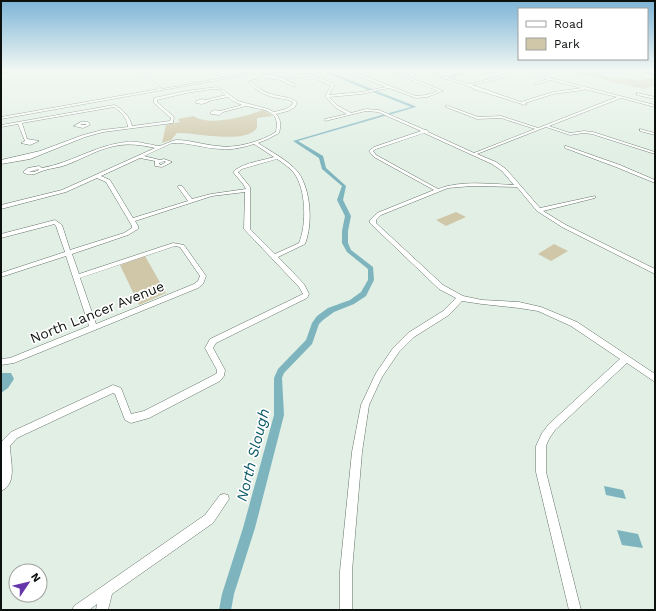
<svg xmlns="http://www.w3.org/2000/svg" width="656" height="611" font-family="'Work Sans',sans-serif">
	<rect width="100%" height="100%" fill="#e1efe4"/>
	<!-- green -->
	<g fill="#d0c7a9">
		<polygon points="569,71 608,71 599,74 617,79 622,77 640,81 655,76 655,85 644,89"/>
		<path d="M263 110 273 116 257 118V128C244 145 196 132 177 133L171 140 162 143 166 125 180 122 178 119 194 116C209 127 247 116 263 110Z"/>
		<polygon points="456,212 466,217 446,226 436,220"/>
		<polygon points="554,244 568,251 551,261 538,254"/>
		<polygon points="145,256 166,293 139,305 120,265"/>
	</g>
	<!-- water -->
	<g fill="#7db4be">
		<polygon points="1,373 11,373 14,379 8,388 1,393"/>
		<polygon points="604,486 623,490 626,499 606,495"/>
		<polygon points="617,530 638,534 643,548 622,545"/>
	</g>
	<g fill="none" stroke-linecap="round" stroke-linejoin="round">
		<!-- canal -->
		<g fill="#7db4be" fill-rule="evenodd">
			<polygon points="328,71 372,89 373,90 370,91 323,71"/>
			<polygon points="645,71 655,74 655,76 639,71"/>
			<polygon points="374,90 415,106 416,107 389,115 389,113 411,107 373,92"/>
			<polygon points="385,114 388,115 298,141 323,156 326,168 346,186 343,200 351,216 348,231 348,243 351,250 373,267 374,280 366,296 354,304 334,312 323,320 319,324 312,344 284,373 282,378 284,415 255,528 234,594 231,610 219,610 222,594 243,528 274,415 274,378 278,369 306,340 312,323 317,316 328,308 350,300 361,292 368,280 368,269 347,252 342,243 342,231 345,216 337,200 342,186 322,169 319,158 293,141"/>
		</g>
		<!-- street casing -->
		<g stroke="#667369" stroke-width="1">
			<g id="street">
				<polygon points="137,71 140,71 162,89 260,71 268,71 1,119 1,117 159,89"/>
				<path d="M389 71H394L443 91 427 97 416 98 389 88 361 94 329 97 338 106 351 113 366 109 379 110 425 130H427L428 132 474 153 535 129 501 118 477 119 446 107V105L478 117 501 116 538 128 617 97 584 89 583 90 553 94 525 103 527 104 525 105 474 89C460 80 442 81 429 71 435 71 438 76 444 77 452 78 463 71 472 71L448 78 470 84 510 74V76L472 85 521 102 553 92 582 88 550 80 535 85V83L548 79 530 75 531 73 655 105V107L621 98 549 126 570 133 584 131 593 132 655 152V154L592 134 584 133 570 135 546 127 477 154 496 162 506 169 540 208 595 196V198L543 211 566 225 655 269V274L562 227 537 211 517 187 472 186 448 188 381 215 376 220V223L443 285 463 296 482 300 519 302 541 307 577 322 655 374V382L627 363 555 430 549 439 546 446V472L581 610H569L536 472V446L542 433 549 424 620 359 571 326 538 311 519 308 482 304 462 301 449 315 414 337 399 352 382 377 369 405 362 452 352 571V610H340V571L352 452 361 405 376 373 393 348 408 333 443 311 456 298 439 289 370 223V220L377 213 434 190 374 157 369 151 374 147 421 131 378 112 366 111 325 121V119L347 114 336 108 325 96 331 86 330 85 309 76 284 79 296 85 295 87 280 80 263 77 260 74 261 73 265 75H274L281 78 309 74 332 83 334 85 329 95 361 92 386 87 353 74 354 72 416 96 426 95 438 91ZM424 133 492 164 502 171 514 185C490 184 461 180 438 189L376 155 373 151 376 149Z"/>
				<path d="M257 79 258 81 252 82C258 89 266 93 275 95 282 97 290 97 297 102L295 107 288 111 276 114C281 119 281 126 279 133L268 139 258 143C271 152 288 160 298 172 311 190 313 224 305 244L278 257 304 284 309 294 307 298 216 343 213 348 225 370 224 376 220 381 149 418 131 423 125 420 115 394 113 393 17 438 10 446C10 460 18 484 1 491L2 471 1 442 11 432 113 385 121 388 131 414 144 411 214 375 217 373V370L205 348 210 339 303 294 299 287 244 229 245 192 212 196 135 221 138 226V229L128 235 72 254 79 274 173 243 184 245 206 276 203 284 198 288 14 363 1 365V359L10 358 89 326 66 256 1 277V273L65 252 56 226 54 224 51 225 1 238V234L55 220 62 225 70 250 124 233 132 228V226L106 182 97 178 66 192 1 209V205L62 190 155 148C142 145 129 143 115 146 98 149 82 159 66 165 58 168 50 168 42 171 35 174 32 176 24 173V171L28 168 39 166 42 168C71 163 96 145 126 142 133 141 140 142 147 144 151 144 156 146 159 146 165 145 170 141 176 140 191 140 204 145 218 146 236 149 262 141 276 132L277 123 275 117 271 113 265 110 246 106 223 112 219 115 211 114V112L215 110 220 111 242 105 233 101 228 97 208 101V102L202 104 196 103V101L202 99 205 100 226 95 219 89H212L186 93 157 100V102L174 117 173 123 103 132 85 137 30 159 1 164V160L40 151 83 135 102 130 128 127C127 118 121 111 114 107L22 123 27 139 39 141 30 145 21 143 25 141 18 124 1 127V125L114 105C123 109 130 117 132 126L170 121 171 118 154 103V98L186 91 217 87 223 90 238 101 268 109 274 112 286 109 292 105 293 102C288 99 283 99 277 98 266 96 256 91 249 82ZM172 143C189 142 205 149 223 149 233 150 244 147 254 144L274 157C261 161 242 163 233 172L243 184 246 189 211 194 192 199 182 186H178V187L188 201 133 218 110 180 101 176 140 158 155 161V166L162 167 172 162 164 159 160 160 144 156ZM277 159C283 163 289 167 294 173 306 189 307 224 299 243L275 254 250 229V187L238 172 242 169ZM164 161 166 162 161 165 159 164V163ZM38 169 39 170 34 172H29ZM175 246 180 247 200 276 198 281 194 284 96 324 80 278Z"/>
				<polygon points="637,93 655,97 655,99 637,95"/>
				<path d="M81 122H88L90 125 83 128 74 126ZM82 124H86V125H80Z"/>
				<polygon points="640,129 655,133 655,135 640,131"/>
				<polygon points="566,146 620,165 655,180 655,183 616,167 565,148 565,146"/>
				<polygon points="224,494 228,495 229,499 213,523 112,594 108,610 96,610 97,604 89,610 72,610 74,606 205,515 220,495"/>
			</g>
		</g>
		<!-- highway casing -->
		<g stroke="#5f752a" stroke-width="1">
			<polygon id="highway" points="2,71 12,71 1,74"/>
		</g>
		<!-- street -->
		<use href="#street" fill="#fff" fill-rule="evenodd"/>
		<!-- highway -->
		<use href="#highway" fill="#8cab3a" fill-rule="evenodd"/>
	</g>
	<!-- sky -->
	<linearGradient id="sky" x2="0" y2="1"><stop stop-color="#7db4d7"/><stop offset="0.45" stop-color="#f2f8f3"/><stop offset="1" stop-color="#f2f8f3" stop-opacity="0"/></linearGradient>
	<rect width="656" height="157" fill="url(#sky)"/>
	<g text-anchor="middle" stroke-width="3.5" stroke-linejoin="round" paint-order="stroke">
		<!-- street labels -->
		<g font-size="14" fill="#0c110d" stroke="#fff">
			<text transform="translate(97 312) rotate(-22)" y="5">North Lancer Avenue</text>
		</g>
		<!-- water labels -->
		<g font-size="15" font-style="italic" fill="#095965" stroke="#fff">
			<text transform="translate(253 455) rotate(-76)" y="5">North Slough</text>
		</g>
	</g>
	<!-- border -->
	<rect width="656" height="611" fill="none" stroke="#0c110d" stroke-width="4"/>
	<!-- legend -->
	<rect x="518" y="8" width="130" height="52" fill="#ffffff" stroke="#9ea09e"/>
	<rect x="526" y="21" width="20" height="6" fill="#ffffff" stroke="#9ea09e"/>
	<text x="554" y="28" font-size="12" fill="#0c110d">Road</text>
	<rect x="526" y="38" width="20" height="12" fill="#d0c7a9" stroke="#9ea09e"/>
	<text x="554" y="48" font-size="12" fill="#0c110d">Park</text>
	<!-- north arrow -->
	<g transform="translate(28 583) rotate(55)"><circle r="19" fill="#ffffff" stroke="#9ea09e"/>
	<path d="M0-3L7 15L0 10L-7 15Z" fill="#6635ac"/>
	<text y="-6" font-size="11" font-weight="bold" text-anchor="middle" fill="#0c110d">N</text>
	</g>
</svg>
